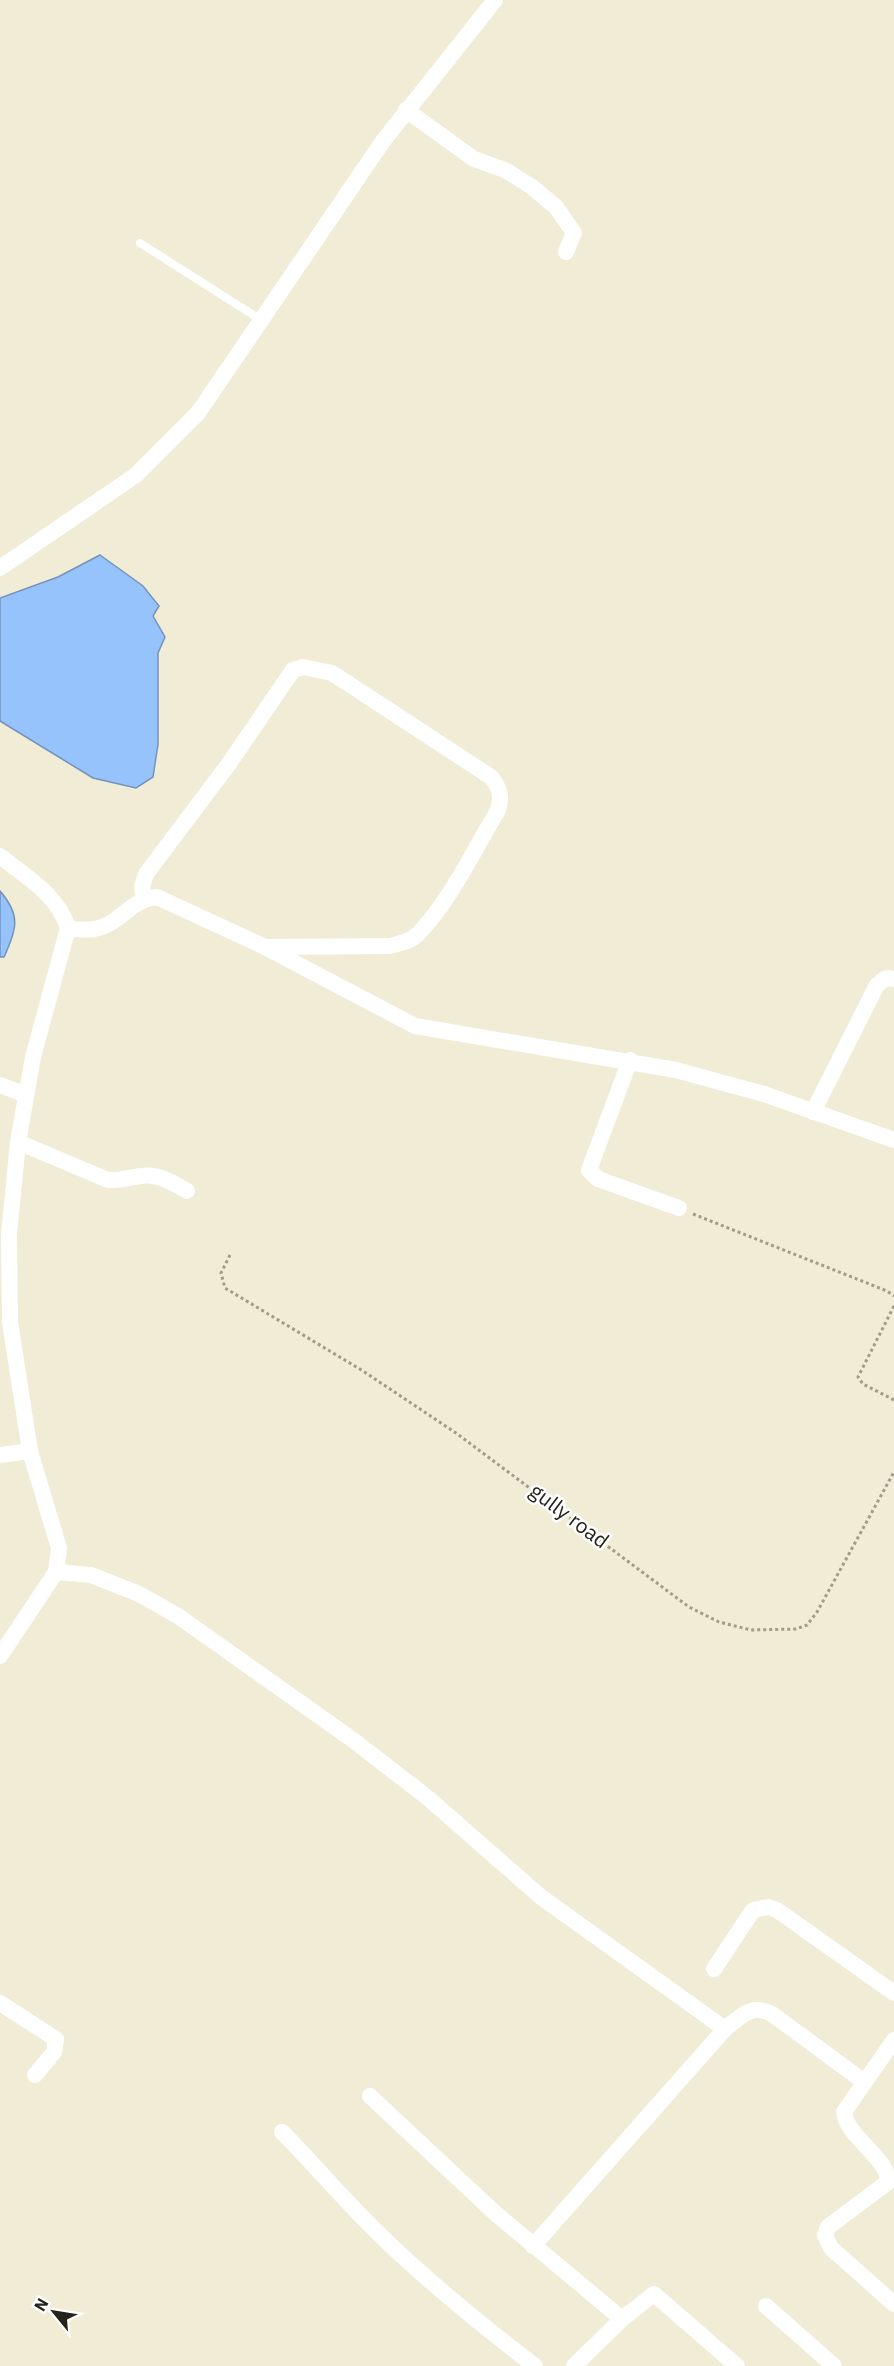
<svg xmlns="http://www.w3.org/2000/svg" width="894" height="2366" font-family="'IBM Plex Sans',sans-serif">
	<rect width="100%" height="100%" fill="#f0ecd6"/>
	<!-- water -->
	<g fill="#97c3fd" stroke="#7593ba" stroke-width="1.5">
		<polygon points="100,555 143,586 159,606 153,616 165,637 158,653 158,744 153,777 136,788 93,778 0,721 0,598 58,577"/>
		<path d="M0 891C21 915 17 929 4 957H0Z"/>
	</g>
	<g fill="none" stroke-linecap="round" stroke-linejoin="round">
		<!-- path -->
		<g stroke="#9f9c8c" stroke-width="3" stroke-dasharray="3 3" stroke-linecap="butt">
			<polyline points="693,1214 887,1291 894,1296"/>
			<polyline points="230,1255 221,1273 225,1288 363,1371 456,1433 689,1607 719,1622 751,1630 796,1629 807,1625 817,1612 894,1472"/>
			<polyline points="894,1306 858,1377 863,1384 894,1400"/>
		</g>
		<!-- service -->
		<polyline stroke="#fff" stroke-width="8" points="140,243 261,320"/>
		<!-- minor -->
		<g stroke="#fff" stroke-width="16">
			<polyline points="406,110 474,159 505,170 532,187 556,207 574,233 566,252"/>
			<polyline points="0,568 136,475 198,413 383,141 495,0"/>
			<path d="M0 856C26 877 58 895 68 928L33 1057 18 1142 9 1234 10 1322 30 1451 59 1548 56 1572 0 1656"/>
			<path d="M144 898 142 887 146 874 228 765 293 670 303 667 332 673 491 777C500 788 503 798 497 812 473 852 451 899 419 933 412 941 401 943 390 946L267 947"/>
			<path d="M68 928C121 938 120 901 157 897L261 945 415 1026 676 1070 764 1094 894 1140"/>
			<polyline points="630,1060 589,1170 598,1179 679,1208"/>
			<polyline points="0,1085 26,1095"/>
			<polyline points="813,1112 877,985 886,978 894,979"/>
			<path d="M18 1142 108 1180C121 1181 129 1177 142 1176 158 1173 173 1183 187 1191"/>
			<polyline points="0,1455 30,1451"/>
			<polyline points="56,1572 91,1575 139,1594 178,1616 353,1740 428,1798 541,1897 725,2029"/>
			<polyline points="714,1969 753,1910 768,1907 777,1910 894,1993"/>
			<polyline points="0,2003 56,2039 54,2052 35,2075"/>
			<path d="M894 2040 844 2112C847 2138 888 2157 888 2182L828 2227 825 2235 831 2248 894 2304"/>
			<polyline points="370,2096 495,2213 622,2319"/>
			<path d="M282 2132C314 2164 344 2200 377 2232 427 2281 480 2324 535 2366"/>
			<path d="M533 2246 725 2029C741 2016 752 2003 772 2014L863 2081"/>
			<polyline points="766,2306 834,2366"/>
			<polyline points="574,2366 622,2319 654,2294 737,2366"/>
		</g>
	</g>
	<g text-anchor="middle" stroke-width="5" stroke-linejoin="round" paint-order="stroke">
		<!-- street labels -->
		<g font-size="21" fill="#25241c" stroke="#fff">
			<text transform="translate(569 1516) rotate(37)" y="7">gully road</text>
		</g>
	</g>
	<!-- north arrow -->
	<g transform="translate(54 2312) rotate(300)" stroke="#ffffff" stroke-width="4.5" paint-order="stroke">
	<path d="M0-4.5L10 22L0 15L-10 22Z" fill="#25241c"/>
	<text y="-9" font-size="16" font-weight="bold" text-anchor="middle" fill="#25241c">N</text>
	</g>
</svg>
